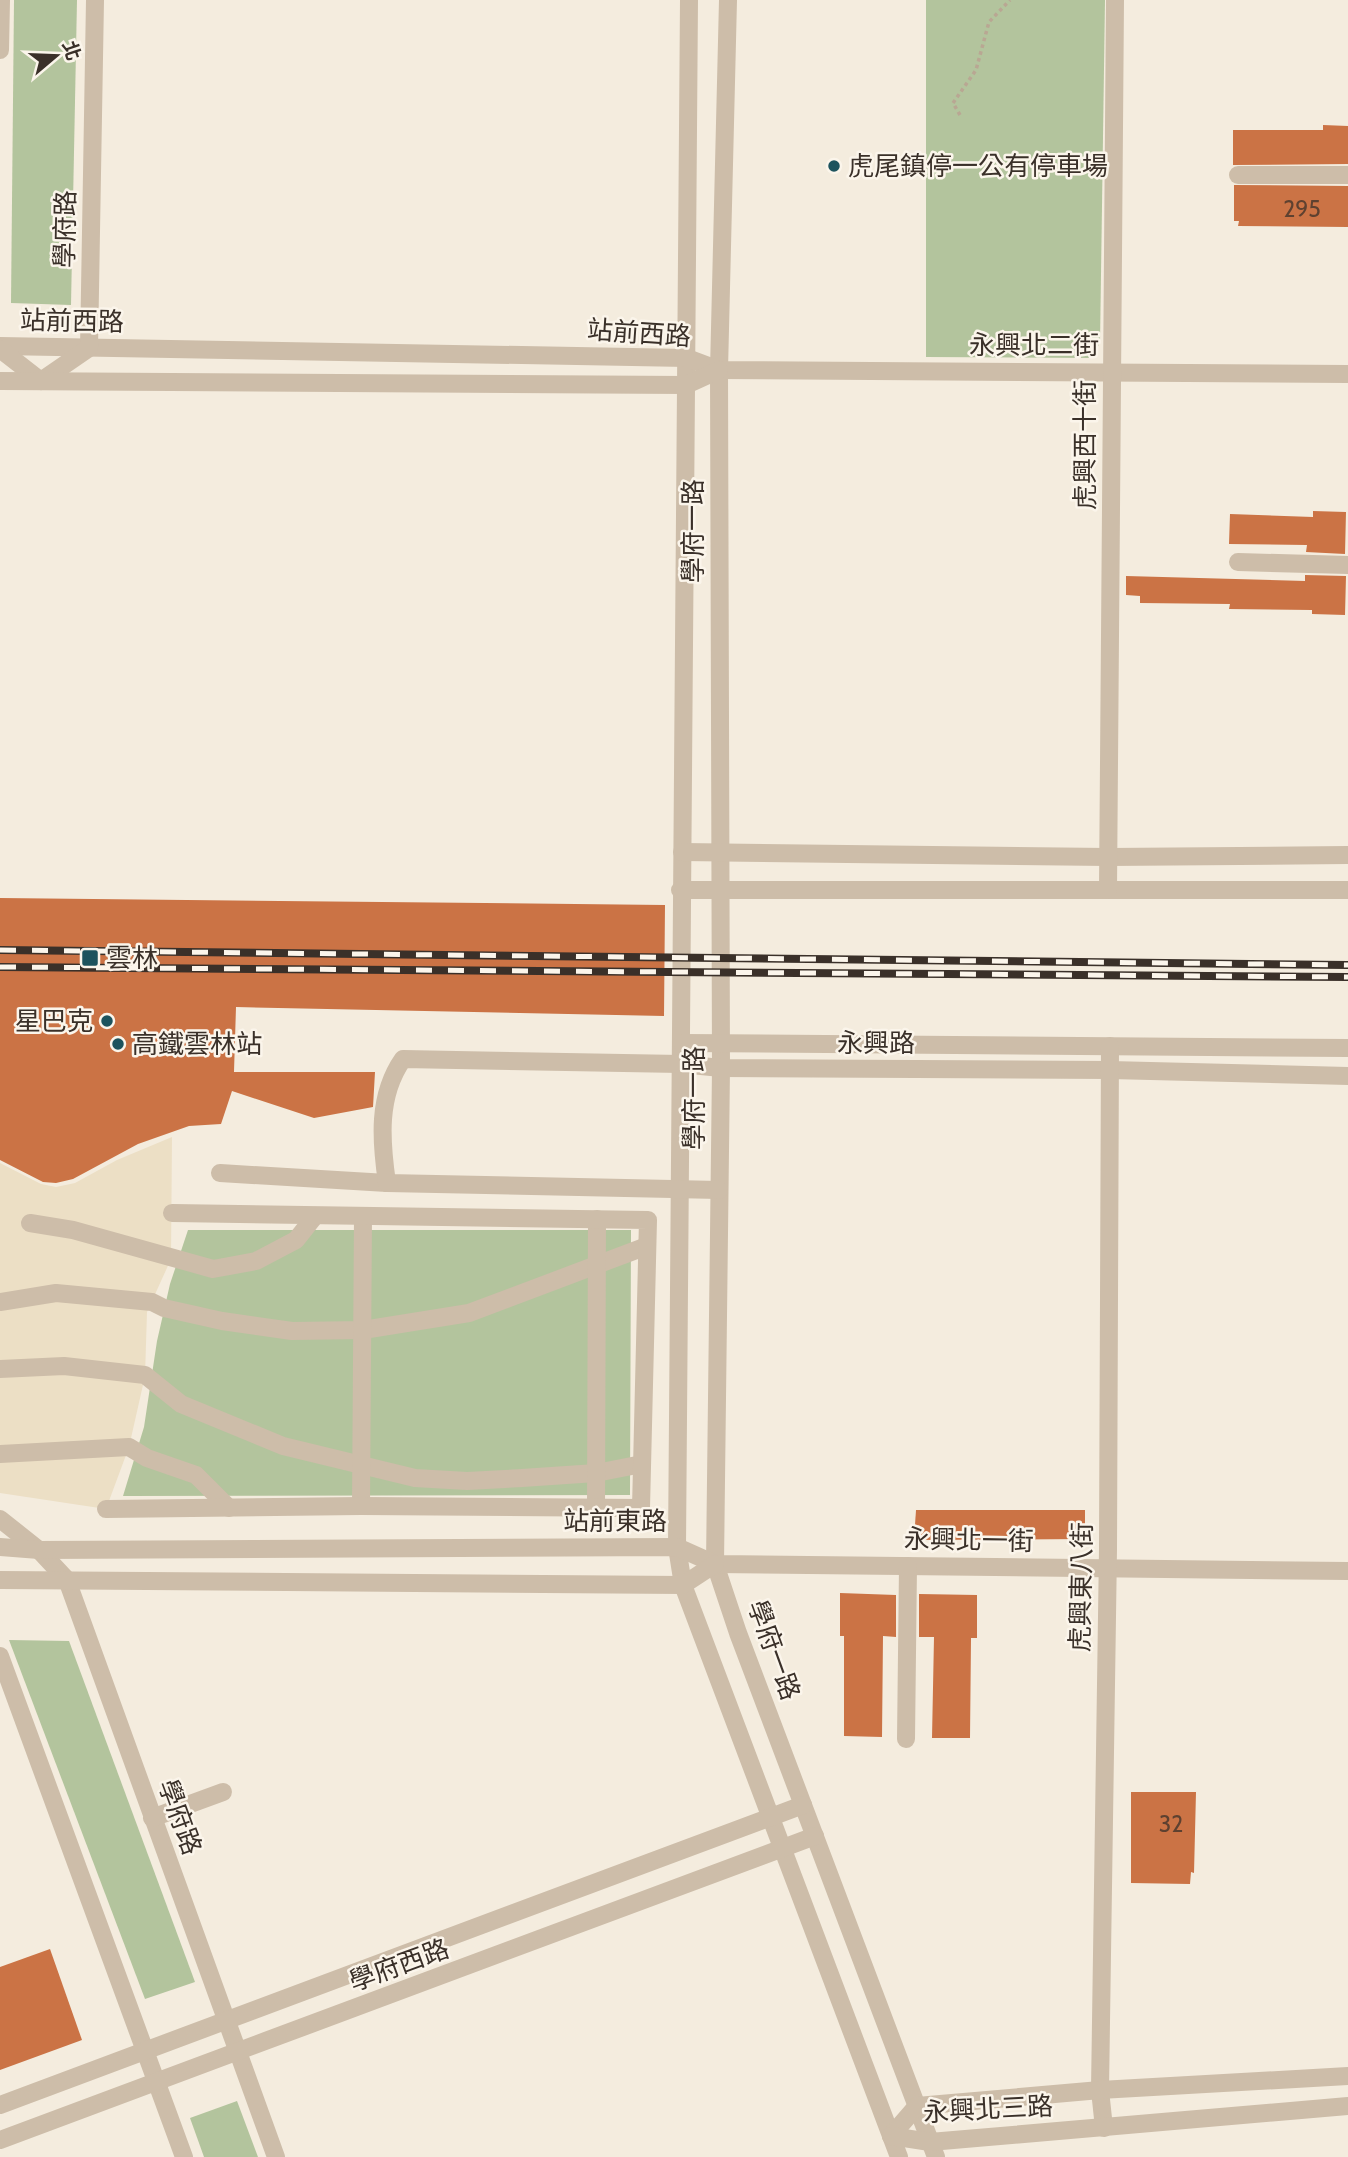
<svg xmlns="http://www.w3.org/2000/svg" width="1348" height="2157" font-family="Cabin,'Noto Sans TC',sans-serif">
	<rect width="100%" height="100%" fill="#f4ecde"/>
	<!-- green -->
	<g fill="#b3c49d">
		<polygon points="14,0 77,0 71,305 11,303"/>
		<polygon points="926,0 1105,0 1100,343 1091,358 926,357"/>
		<polygon points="188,1230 631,1230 630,1495 123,1496 144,1427 157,1341 170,1284"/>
		<polygon points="9,1640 69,1641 195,1982 145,1999"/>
		<polygon points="237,2101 258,2157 204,2157 190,2118"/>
	</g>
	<!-- plaza -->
	<polygon fill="#ecdfc5" points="172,1137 171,1259 147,1312 145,1376 129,1447 106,1509 0,1493 0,1163 41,1184 56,1187 75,1183 117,1160"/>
	<!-- building -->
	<g fill="#cb7345">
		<polygon points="1323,125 1348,126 1348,164 1233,165 1233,130 1323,130"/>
		<polygon points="1234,185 1348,186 1348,227 1238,226 1239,221 1234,221"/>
		<polygon points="1313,511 1346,512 1345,554 1306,552 1307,545 1229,544 1230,514 1313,517"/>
		<polygon points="1305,575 1346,576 1345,615 1312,614 1312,610 1229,609 1230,604 1140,603 1140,596 1126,595 1126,576 1305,581"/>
		<polygon points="0,898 665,905 664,1016 236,1007 234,1072 375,1072 373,1107 314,1118 232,1091 221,1124 189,1126 138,1144 73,1179 56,1183 43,1182 0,1160"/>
		<polygon points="916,1510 1085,1510 1085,1539 914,1540"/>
		<polygon points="840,1593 896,1595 896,1637 883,1636 882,1737 844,1736 844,1636 840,1636"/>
		<polygon points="919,1594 977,1595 977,1638 971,1638 970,1738 932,1738 934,1637 919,1637"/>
		<polygon points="1131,1792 1196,1792 1194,1873 1191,1872 1190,1884 1131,1883"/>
		<polygon points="50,1949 82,2040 0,2070 0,1967"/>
	</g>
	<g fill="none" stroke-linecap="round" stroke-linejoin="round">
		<!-- path -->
		<polyline stroke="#b9a793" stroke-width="3.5" stroke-dasharray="3.5 3.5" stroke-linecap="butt" points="960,115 953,103 976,70 989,22 1010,0"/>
		<!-- minor -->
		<g stroke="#cdbda9" stroke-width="18">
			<polyline points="689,0 677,1547 683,1585 899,2157"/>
			<polyline points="728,0 719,370 721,1068 715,1564 738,1633 936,2157"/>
			<polyline points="0,50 1,0"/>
			<polyline points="1238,175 1348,175"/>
			<polyline points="0,346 687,358 719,370 1348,374"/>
			<polyline points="0,349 41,381 89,348 95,0"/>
			<polyline points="0,381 686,385 719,370"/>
			<polyline points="1238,562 1348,565"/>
			<polyline points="682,852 1108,857 1348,855"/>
			<polyline points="680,890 1348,890"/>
			<polyline points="1108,890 1115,0"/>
			<polyline points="682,1043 1348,1048"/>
			<polyline points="220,1173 387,1183"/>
			<path d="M719 1190 387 1183C381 1141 377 1096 403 1059L681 1064 721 1068 1110 1070 1348 1076"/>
			<polyline points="30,1223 73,1230 213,1269 256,1261 296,1240 315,1216"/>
			<polyline points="0,1302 56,1293 152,1302 164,1308 222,1321 292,1331 363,1330 469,1313 647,1246"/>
			<polyline points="0,1369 64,1366 145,1375 181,1404 283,1446 415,1478 467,1481 522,1478 596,1473 642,1464"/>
			<polyline points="0,1454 129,1447 147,1458 196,1475 229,1508"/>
			<polyline points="361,1506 363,1217"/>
			<polyline points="596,1508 597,1219"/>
			<polyline points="106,1509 361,1506 641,1508 648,1220 172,1213"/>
			<polyline points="0,1519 39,1550 67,1580 276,2157"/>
			<polyline points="0,1547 39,1550 677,1547 715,1564 1348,1571"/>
			<polyline points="0,1580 683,1585 715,1564"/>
			<polyline points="0,1656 184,2157"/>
			<polyline points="906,1739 908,1566"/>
			<polyline points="152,1818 223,1792"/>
			<polyline points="0,2105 803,1805"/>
			<polyline points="1104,2128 1100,2090 1108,1549 1110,1046"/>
			<polyline points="891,2136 917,2106 1100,2090 1348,2076"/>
			<polyline points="891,2136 930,2142 1348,2106"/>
			<polyline points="0,2140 815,1836"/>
		</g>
		<!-- rail casing -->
		<g stroke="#3a3029" stroke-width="8">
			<g id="rail">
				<polyline points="0,950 1348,965"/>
				<polyline points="0,967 1348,977"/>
			</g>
		</g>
		<!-- rail -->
		<use href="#rail" stroke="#fbf5eb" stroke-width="5" stroke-dasharray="16" stroke-linecap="butt"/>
	</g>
	<!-- markers -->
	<g fill="#1d535d" stroke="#fbf5eb" stroke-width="2.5">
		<circle cx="834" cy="166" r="7"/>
		<rect x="81" y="949" width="18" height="18" rx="3.5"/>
		<circle cx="107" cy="1021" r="7"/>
		<circle cx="118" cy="1044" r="7"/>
	</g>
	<g text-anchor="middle" stroke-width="5" stroke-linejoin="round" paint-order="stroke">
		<!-- number labels -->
		<g font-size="23" fill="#5e4130">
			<text x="1302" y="217">295</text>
			<text x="1171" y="1832">32</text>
		</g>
		<!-- poi labels -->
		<g font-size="26" fill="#3a3029" stroke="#fbf5eb" text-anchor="start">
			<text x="848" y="175">虎尾鎮停一公有停車場</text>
			<text x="106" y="967">雲林</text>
			<text x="93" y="1030" text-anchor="end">星巴克</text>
			<text x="132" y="1053">高鐵雲林站</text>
		</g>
		<!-- street labels -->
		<g font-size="26" fill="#3a3029" stroke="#fbf5eb">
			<text transform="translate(65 229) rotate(-89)" y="9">學府路</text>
			<text transform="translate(72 321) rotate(1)" y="9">站前西路</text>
			<text transform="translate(639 333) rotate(4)" y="9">站前西路</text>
			<text x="1034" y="354">永興北二街</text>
			<text transform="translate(1085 445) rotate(-90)" y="9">虎興西十街</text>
			<text transform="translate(693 531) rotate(-90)" y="9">學府一路</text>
			<text x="876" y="1052">永興路</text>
			<text transform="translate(694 1098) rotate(-90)" y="9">學府一路</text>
			<text x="615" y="1530">站前東路</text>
			<text transform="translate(969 1540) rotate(1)" y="9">永興北一街</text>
			<text transform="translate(1081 1587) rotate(-89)" y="9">虎興東八街</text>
			<text transform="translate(774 1650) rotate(70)" y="9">學府一路</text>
			<text transform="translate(180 1817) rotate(70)" y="9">學府路</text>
			<text transform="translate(399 1965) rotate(-20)" y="9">學府西路</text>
			<text transform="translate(988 2109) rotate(-3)" y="9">永興北三路</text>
		</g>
	</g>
	<!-- north arrow -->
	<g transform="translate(56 56) rotate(71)" stroke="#fbf5eb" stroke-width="5" paint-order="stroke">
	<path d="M0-5L12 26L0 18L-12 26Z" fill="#3a3029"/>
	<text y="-10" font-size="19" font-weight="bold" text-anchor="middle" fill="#3a3029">北</text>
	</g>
</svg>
